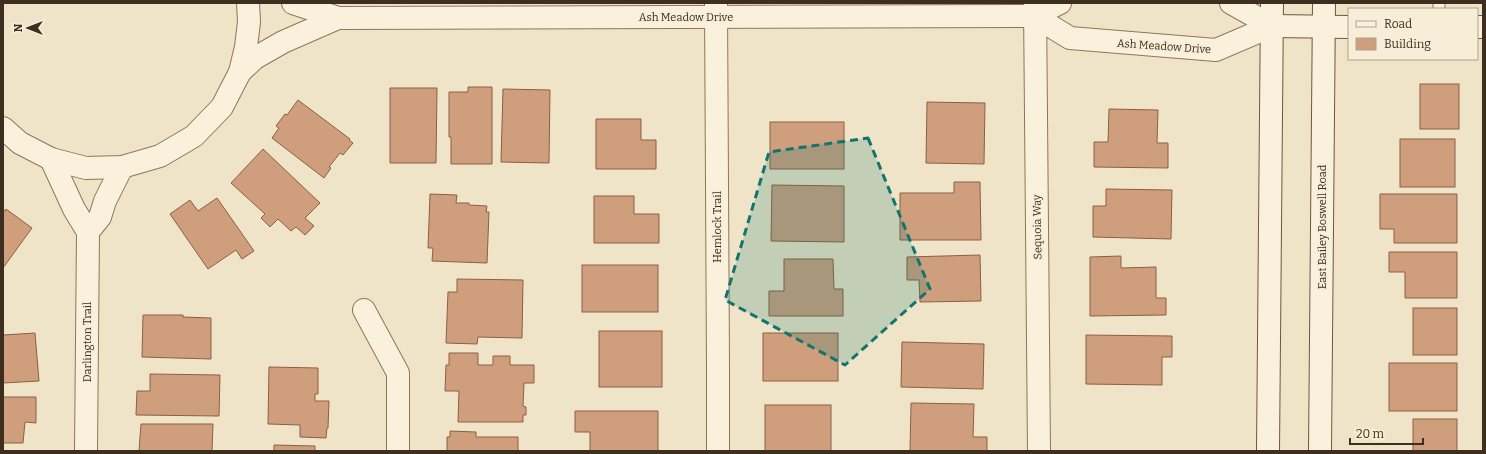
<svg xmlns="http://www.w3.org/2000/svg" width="1486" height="454" font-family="Bitter,serif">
	<rect width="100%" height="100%" fill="#f0e4c8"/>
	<!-- building -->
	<g fill="#cf9f7d" stroke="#8d5f41">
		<rect x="1420" y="84" width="39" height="45"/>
		<polygon points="468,87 492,87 492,164 451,164 451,137 449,137 449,92 468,92"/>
		<polygon points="390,88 437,88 436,163 390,163"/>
		<polygon points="503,89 550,90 549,163 501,162"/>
		<polygon points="298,100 350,139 349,140 353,143 343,155 340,153 329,167 331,168 324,178 272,138 279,128 276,126 285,114 287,115"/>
		<polygon points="927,102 985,103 984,164 926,163"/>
		<polygon points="1109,109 1158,110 1157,143 1168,143 1168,168 1094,167 1094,142 1108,142"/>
		<polygon points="596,119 641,119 641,140 656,140 656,169 596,169"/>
		<rect x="770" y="122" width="74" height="47"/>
		<rect x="1400" y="139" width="55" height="48"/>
		<polygon points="263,149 320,203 305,218 314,226 305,235 296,227 291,231 278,219 270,227 261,218 265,214 231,183"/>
		<polygon points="954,182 980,182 981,240 900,240 900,193 954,193"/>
		<polygon points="772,185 844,186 844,242 771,241"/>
		<polygon points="1106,189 1172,190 1171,239 1093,237 1093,206 1106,206"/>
		<polygon points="430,194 457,195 456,203 469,203 469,205 487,206 486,212 489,212 487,263 432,261 433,248 428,248"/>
		<polygon points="1380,194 1457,194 1457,243 1394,243 1394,229 1380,229"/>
		<polygon points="594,196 634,196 634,214 659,214 659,243 594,243"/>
		<polygon points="217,198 254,251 242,259 236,250 208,269 170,214 190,200 198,211"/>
		<polygon points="6,209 32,228 3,268 3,210 5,211"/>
		<polygon points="1389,252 1457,252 1457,298 1405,298 1405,272 1389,272"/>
		<polygon points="980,255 981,301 920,302 919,280 907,280 907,257"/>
		<polygon points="1121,256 1121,268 1156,267 1156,298 1166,298 1166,315 1090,316 1090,257"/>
		<polygon points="784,259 833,259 834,289 843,289 843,316 769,316 769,291 784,291"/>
		<rect x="582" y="265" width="76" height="47"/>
		<polygon points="457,279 523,280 522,338 478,337 477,344 446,343 448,292 457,292"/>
		<rect x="1413" y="308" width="44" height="47"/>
		<polygon points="143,315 183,315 183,317 211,318 211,359 142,357"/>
		<rect x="599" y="331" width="63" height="56"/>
		<polygon points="35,333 39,381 3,383 3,335"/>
		<rect x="763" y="333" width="75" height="48"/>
		<polygon points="1086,335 1172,336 1172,357 1162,357 1162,385 1086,384"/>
		<polygon points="902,342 984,344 983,389 901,387"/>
		<polygon points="449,353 478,353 478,365 493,365 493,356 510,356 510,365 534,365 534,383 524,383 523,406 526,407 526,415 523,415 523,422 458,422 459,391 445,391 446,365 449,365"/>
		<rect x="1389" y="363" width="68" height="48"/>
		<polygon points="269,367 318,368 318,394 315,394 315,401 329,401 328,428 327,428 326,438 300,437 300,425 268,424"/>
		<polygon points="150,374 220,375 219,416 136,415 137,391 150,391"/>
		<polygon points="3,397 36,397 36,423 25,422 23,443 3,443"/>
		<polygon points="911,403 974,404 973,437 987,437 987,451 910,451"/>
		<rect x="765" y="405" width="66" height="46"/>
		<polygon points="575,411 658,411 658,451 590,451 590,432 575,432"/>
		<rect x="1413" y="419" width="44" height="32"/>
		<polygon points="141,424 213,424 212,451 139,451"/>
		<polygon points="450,431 476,432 476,437 518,437 518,451 447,451 447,437 450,437"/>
		<polygon points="274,445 315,446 315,451 274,451"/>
	</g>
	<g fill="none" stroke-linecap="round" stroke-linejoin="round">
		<!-- lane casing -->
		<g stroke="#8d765c" stroke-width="13">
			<polyline id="lane" points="1439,9 1439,3"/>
		</g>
		<!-- street casing -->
		<g stroke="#8d765c" stroke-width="24">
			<g id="street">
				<polyline points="293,3 338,18 1034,16 1060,3"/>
				<polyline points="716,3 718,366 718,451"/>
				<polyline points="1035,3 1039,451"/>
				<polyline points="1231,3 1272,26"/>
				<polyline points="1034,16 1070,38 1216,50 1272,26"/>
				<polyline points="240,72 255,58 283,42 338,18"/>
				<polyline points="3,128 20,143 51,159 86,168 122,167 160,156 194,136 222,107 240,72 246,47 249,22 248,3"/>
				<polyline points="51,159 74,209 88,232 86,451"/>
				<polyline points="88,232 100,217 105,201 122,167"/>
				<polyline points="364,310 398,373 398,451"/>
			</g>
		</g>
		<!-- secondary casing -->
		<g stroke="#6f573f" stroke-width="24">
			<g id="secondary">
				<polyline points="1272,26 1349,27"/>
				<polyline points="1477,27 1483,27"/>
				<polyline points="1268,451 1272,3"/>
				<polyline points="1320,451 1324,3"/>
			</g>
		</g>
		<!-- lane -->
		<use href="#lane" stroke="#faf1dc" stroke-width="11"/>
		<!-- street -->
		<use href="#street" stroke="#faf1dc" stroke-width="22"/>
		<!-- secondary -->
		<use href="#secondary" stroke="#faf1dc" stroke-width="22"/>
	</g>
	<!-- marked area -->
	<path fill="#0f766e" fill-opacity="0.2" stroke="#0f766e" stroke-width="3" stroke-dasharray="8 5" stroke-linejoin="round" d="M868 138 930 289 845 365 725 300 769 152Z"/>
	<g text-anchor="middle" stroke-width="4" stroke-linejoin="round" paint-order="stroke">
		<!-- street labels -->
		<g font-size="11" fill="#3d2e20" stroke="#f7eed8">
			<text x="686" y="21">Ash Meadow Drive</text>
			<text transform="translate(1164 46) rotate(4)" y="4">Ash Meadow Drive</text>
			<text transform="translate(717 227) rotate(-90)" y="4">Hemlock Trail</text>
			<text transform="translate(1037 227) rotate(-91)" y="4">Sequoia Way</text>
			<text transform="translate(1322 227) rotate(-90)" y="4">East Bailey Boswell Road</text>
			<text transform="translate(87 342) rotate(-90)" y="4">Darlington Trail</text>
		</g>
	</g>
	<!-- border -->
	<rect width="1486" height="454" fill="none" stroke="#3d2e20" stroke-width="8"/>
	<!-- legend -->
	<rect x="1348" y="8" width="130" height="52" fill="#f7eed8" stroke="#ada18e"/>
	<rect x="1356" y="21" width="20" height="6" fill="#faf1dc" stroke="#ada18e"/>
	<text x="1384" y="28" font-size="12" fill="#3d2e20">Road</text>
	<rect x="1356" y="38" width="20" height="12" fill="#cf9f7d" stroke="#ada18e"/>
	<text x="1384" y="48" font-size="12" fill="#3d2e20">Building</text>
	<!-- north arrow -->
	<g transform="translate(28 28) rotate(270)" stroke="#f7eed8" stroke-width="3" paint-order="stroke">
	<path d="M0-3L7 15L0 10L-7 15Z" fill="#3d2e20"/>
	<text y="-6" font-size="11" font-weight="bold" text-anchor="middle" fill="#3d2e20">N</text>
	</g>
	<!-- scale -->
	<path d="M1350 438v6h73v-6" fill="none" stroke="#3d2e20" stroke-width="2"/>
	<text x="1356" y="438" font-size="12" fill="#3d2e20" stroke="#f7eed8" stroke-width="3" paint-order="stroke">20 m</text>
</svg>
